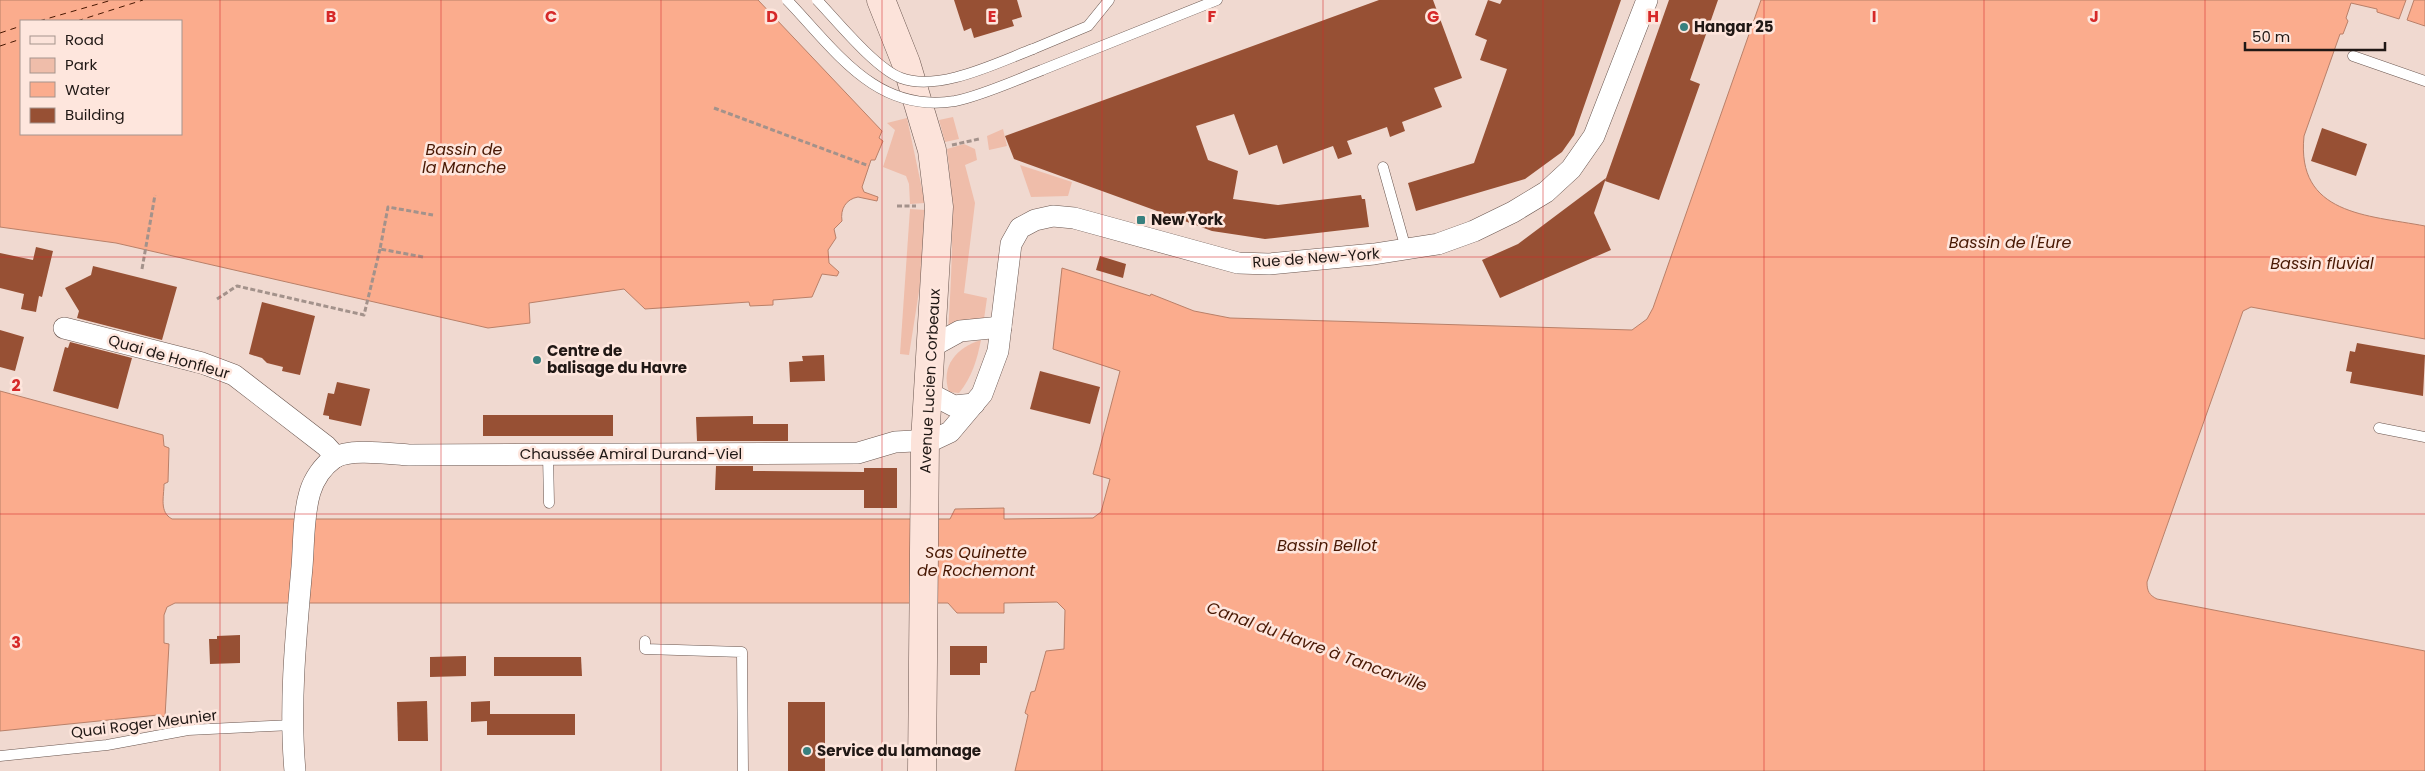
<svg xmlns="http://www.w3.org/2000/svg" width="2425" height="771" font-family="Poppins,sans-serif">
	<rect width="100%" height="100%" fill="#f0d9d0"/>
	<!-- green -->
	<g fill="#efbdaa">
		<polygon points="953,117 959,139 945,142 939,120"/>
		<polygon points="907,118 925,203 910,204 909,184 906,176 883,167 895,130 887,123"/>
		<polygon points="1003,129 1007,146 989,150 987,136"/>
		<path d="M964 144 975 149 977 160 965 165 975 203 964 293 987 298 984 319 948 331C952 270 955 210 947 149Z"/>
		<polygon points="1020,165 1072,182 1068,196 1031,197"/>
		<polygon points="910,209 926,210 920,285 909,355 900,354"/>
		<path d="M981 340C977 360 972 377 959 393L949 392C940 366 957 347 981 340Z"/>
	</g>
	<!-- water -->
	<g fill="#fbac8d" stroke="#b98069" fill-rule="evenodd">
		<path d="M0 0H758L882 131 879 138 883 141 875 160H871L862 187 864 192 878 197 877 201 858 197C846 199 840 209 842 221L834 229 836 238 828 250 829 263 839 272 837 276 822 274 812 297 773 300V305L750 306 749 302 645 309 624 289 529 303 530 323 488 328 116 243 0 227ZM21 21H181V134H21Z"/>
		<path d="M1761 0H2406L2399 19 2377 12V9L2351 3 2346 18 2348 21 2343 34H2340L2304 136C2296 215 2367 215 2425 226V339L2251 307 2243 311 2147 582C2147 591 2149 595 2157 599L2425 651V771H1015L1028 715 1025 713 1031 692 1035 691 1046 651 1064 649 1065 610 1057 602 1004 603V613H957L948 603H175L167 607 164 615V643L169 644 165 717 158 715 0 731V391L163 435 164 446 169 448 168 482 164 484C164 497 159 512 172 519H950L955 509 1004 508V519L1093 518 1101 512 1110 479 1093 474 1120 371 1053 349 1062 268 1150 296 1151 294 1194 311 1230 318 1632 330 1647 319 1653 308Z"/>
		<polygon points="2414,0 2425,0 2425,26 2407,20"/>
	</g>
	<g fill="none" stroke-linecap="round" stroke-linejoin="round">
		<!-- ferry -->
		<g stroke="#481803" stroke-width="1" stroke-dasharray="6 5" stroke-linecap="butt">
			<polyline points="39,21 112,0"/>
			<polyline points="77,21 143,0"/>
			<polyline points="0,33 21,26"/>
			<polyline points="0,46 21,39"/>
		</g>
	</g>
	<!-- building -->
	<g fill="#975034">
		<polygon points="954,0 1017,0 1022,17 1012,20 1014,26 974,38 971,28 964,31"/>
		<polygon points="1379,0 1433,0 1462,78 1434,88 1442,107 1402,122 1405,131 1390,137 1387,127 1347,141 1352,154 1338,159 1333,146 1283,164 1277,145 1249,155 1234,114 1196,126 1208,160 1238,171 1233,199 1278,205 1361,195 1362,199 1365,199 1369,227 1265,239 1212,231 1014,159 1005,136"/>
		<polygon points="1488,0 1500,4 1502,0 1621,0 1574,135 1562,152 1525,179 1416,211 1408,183 1474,163 1507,69 1480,60 1487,40 1475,35"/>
		<polygon points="1669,0 1718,0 1690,80 1700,84 1659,200 1605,181"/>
		<polygon points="2322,128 2367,144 2356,176 2311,161"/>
		<polygon points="1606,178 1594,213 1611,250 1500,298 1482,260 1518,244"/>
		<polygon points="36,247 53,251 42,297 39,296 36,312 21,309 24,294 0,288 0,253 33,260"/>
		<polygon points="1100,256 1126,264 1123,278 1096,270"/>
		<polygon points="93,266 177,287 162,340 77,318 79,311 65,288 91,275"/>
		<polygon points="262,302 315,316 300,375 282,371 283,367 267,363 262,358 249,354"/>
		<polygon points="0,330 24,337 15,371 0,367"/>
		<polygon points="70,342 132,358 118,409 53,391 65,347 68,348"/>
		<polygon points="2357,343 2425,355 2423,396 2350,383 2352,372 2346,371 2350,351 2355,352"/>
		<polygon points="824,355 825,381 790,382 789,362 803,361 802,356"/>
		<polygon points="1040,371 1100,387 1090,424 1030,409"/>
		<polygon points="337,382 370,389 361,426 329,419 329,416 323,415 328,393 334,394"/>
		<rect x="483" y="415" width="130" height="21"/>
		<polygon points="753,416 753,424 788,424 788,441 697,441 696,417"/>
		<polygon points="716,466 753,466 753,471 864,472 864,468 897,468 897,508 864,508 864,490 715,490"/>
		<polygon points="240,635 240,663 210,664 209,639 217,639 217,636"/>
		<polygon points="950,646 987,646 987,663 980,663 980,675 950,675"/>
		<polygon points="466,656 466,676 430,677 430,657"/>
		<polygon points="494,657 581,657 582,676 494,676"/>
		<polygon points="427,701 428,741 398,741 397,702"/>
		<polygon points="490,701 490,714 575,714 575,735 487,735 487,721 471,722 471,702"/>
		<rect x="788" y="702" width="37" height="69"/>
	</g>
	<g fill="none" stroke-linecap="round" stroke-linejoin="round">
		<!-- service casing -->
		<g stroke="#6a564f" stroke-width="11">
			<g id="service">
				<polyline points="1033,49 1088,26 1109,0"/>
				<polyline points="2353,56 2425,81"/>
				<polyline points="1042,70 1217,0"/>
				<polyline points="1383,167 1406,249"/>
				<polyline points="2379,428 2425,437"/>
				<polyline points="548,455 549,503"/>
				<polyline points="645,641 645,649 742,652 743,771"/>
				<polyline points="0,756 107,745 188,730 293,725"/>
			</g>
		</g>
		<!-- minor casing -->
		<g stroke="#6a564f" stroke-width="22">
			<g id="minor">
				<polyline points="64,328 202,363 234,375 326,446 336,457"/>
				<polyline points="931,347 960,331 1001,327"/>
				<polyline points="929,393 954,406 974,404"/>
				<path d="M295 771C289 704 296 634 302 567 304 543 303 515 310 492 314 479 323 466 334 458 350 448 390 454 409 455L858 453 895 442 933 440 950 432 982 394 998 351 1011 244 1020 228 1035 220 1053 216 1074 218 1238 263 1269 264 1374 254 1438 244 1474 231 1513 212 1546 192 1571 169 1594 136 1647 0"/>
			</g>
		</g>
		<!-- secondary casing -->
		<g stroke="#6a564f" stroke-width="29">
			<polyline id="secondary" points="881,0 906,63 932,150 939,207 925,441 922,771"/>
		</g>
		<!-- path -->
		<g stroke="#a3928b" stroke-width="3" stroke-dasharray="5 2.5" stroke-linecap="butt">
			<polyline points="714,108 869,166"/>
			<polyline points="952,145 979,139"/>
			<polyline points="897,206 916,206"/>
			<polyline points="423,257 380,249 388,207 433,215"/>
			<polyline points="142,269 155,195"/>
			<polyline points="217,299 237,286 364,315 380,249"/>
		</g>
		<!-- service -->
		<use href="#service" stroke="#fff" stroke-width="10"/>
		<!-- minor -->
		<use href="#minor" stroke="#fff" stroke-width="21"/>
		<!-- secondary -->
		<use href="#secondary" stroke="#fce3da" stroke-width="28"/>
		<!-- service-bridge casing -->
		<g stroke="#6a564f" stroke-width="11" stroke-linecap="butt">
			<g id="service-bridge">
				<path d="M787 0C836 51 876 114 955 101 981 96 1016 80 1042 70"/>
				<path d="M817 0C837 21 875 68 901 78 939 92 996 63 1033 49"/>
			</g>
		</g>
		<!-- service-bridge -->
		<use href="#service-bridge" stroke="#fff" stroke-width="10"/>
	</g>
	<!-- grid -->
	<path fill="none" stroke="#d62828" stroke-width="1" stroke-opacity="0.55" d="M220 0V771M441 0V771M661 0V771M882 0V771M1102 0V771M1323 0V771M1543 0V771M1764 0V771M1984 0V771M2205 0V771M0 257H2425M0 514H2425"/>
	<!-- markers -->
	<g fill="#38807e" stroke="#fee6dd" stroke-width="2">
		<circle cx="1684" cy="27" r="5"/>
		<rect x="1136" y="215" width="10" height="10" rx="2.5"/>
		<circle cx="537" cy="360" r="5"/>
		<circle cx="807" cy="751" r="5"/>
	</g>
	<g text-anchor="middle" stroke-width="5" stroke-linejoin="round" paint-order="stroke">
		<!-- poi labels -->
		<g font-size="15" font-weight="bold" fill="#201815" stroke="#fee6dd" text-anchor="start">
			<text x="1694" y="32">Hangar 25</text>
			<text x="1151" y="225">New York</text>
			<text x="547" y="356">Centre de<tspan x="547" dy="17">balisage du Havre</tspan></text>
			<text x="817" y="756">Service du lamanage</text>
		</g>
		<!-- street labels -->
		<g font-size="15" fill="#201815" stroke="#fee6dd">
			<text transform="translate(1316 258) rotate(-4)" y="5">Rue de New-York</text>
			<text transform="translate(169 357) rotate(16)" y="5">Quai de Honfleur</text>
			<text transform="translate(930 381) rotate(-87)" y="5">Avenue Lucien Corbeaux</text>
			<text x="631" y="459">Chaussée Amiral Durand-Viel</text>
			<text transform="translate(144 724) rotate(-7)" y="5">Quai Roger Meunier</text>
		</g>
		<!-- water labels -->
		<g font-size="16" font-style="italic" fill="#481803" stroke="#fee6dd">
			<text x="464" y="155">Bassin de<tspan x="464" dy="18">la Manche</tspan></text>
			<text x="2010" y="248">Bassin de l'Eure</text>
			<text x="2322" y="269">Bassin fluvial</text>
			<text x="1327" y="551">Bassin Bellot</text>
			<text x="976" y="558">Sas Quinette<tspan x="976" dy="18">de Rochemont</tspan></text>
			<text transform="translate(1317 646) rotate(20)" y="6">Canal du Havre à Tancarville</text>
		</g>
	</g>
	<g font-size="16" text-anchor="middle" font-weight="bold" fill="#d62828" stroke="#fee6dd" stroke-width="5" stroke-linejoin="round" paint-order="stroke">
		<text x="331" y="22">B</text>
		<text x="551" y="22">C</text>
		<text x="772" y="22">D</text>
		<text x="992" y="22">E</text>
		<text x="1212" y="22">F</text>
		<text x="1433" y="22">G</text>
		<text x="1653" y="22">H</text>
		<text x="1874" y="22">I</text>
		<text x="2094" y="22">J</text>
		<text x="16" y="391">2</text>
		<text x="16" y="648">3</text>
	</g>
	<!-- legend -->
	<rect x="20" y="20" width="162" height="115" fill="#fee6dd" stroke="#a5948d"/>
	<rect x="30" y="36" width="25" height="8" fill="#fce3da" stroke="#a5948d"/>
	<text x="65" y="45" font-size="15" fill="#201815">Road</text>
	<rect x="30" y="58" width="25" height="15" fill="#efbdaa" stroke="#a5948d"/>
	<text x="65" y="70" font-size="15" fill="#201815">Park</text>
	<rect x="30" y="82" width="25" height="15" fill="#fbac8d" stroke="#a5948d"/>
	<text x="65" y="95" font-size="15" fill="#201815">Water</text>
	<rect x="30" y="108" width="25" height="15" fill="#975034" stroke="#a5948d"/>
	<text x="65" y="120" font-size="15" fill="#201815">Building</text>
	<!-- scale -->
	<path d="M2245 42v8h140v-8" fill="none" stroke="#201815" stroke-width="2.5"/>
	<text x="2252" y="42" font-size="15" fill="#201815" stroke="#fee6dd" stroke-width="4" paint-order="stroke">50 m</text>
</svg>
